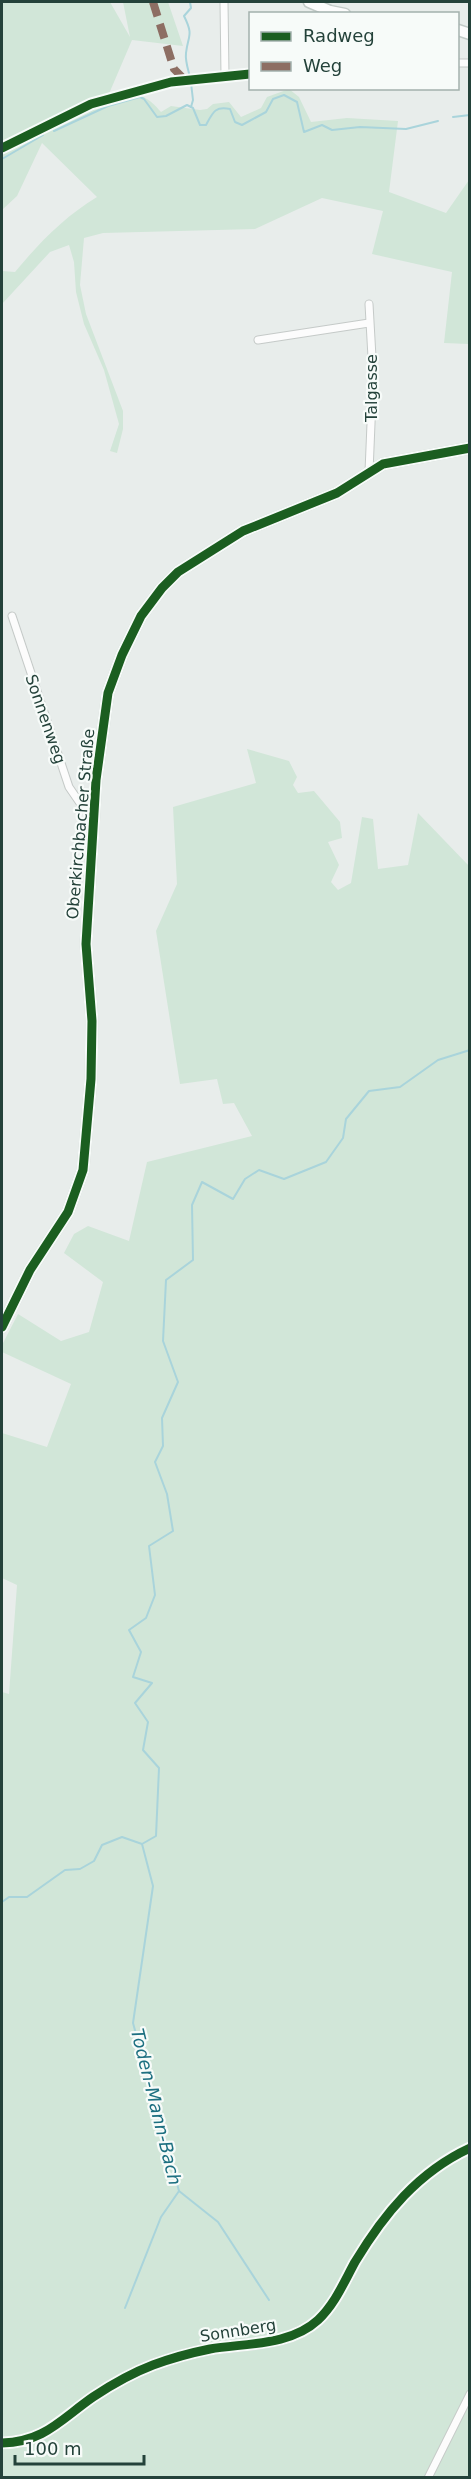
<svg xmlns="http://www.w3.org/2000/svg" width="471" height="2479" font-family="'DejaVu Sans',sans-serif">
	<rect width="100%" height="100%" fill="#e8edeb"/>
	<!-- green -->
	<g fill="#d1e6d8">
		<path d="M2 2H110L130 37 123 2H168L183 46 132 40 108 96C135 95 142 90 161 112L171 106 200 110 207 109 213 104 229 102 241 117 261 108 267 97 289 89 299 97 311 122 347 118 398 121 389 192 446 213 469 180V344L444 343 452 272 372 254 383 211 322 198 255 229 103 233 84 238 80 285 86 314 123 411V429L117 453 110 451 119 424 104 370 84 324 76 292 74 262 69 245 50 252 2 304V271L15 272C39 243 64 217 97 197L42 143 17 196 2 210Z"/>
		<polygon points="247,749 289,761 297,777 293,785 298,793 314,791 340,822 342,838 328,842 339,865 331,882 338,890 351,883 362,817 373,819 378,869 408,865 418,813 469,866 469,2477 2,2477 2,1692 9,1694 17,1585 2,1578 2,1433 47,1447 71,1384 2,1352 2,1345 18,1314 61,1341 89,1332 103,1282 64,1253 74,1234 88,1226 129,1241 147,1162 252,1136 234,1103 223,1104 217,1079 180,1084 156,931 177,884 173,807 256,783"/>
	</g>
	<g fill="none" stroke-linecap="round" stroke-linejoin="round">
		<!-- stream -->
		<g stroke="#a9d4db" stroke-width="2">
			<path d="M190 77C188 69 185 61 186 53 188 35 194 36 184 16L191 8 190 2"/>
			<polyline points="191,83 193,100 191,107"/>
			<polyline points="453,117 470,115"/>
			<path d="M54 131 108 106 140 97 144 99 157 117 166 116 187 105 193 108 200 125H206C213 112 215 106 230 109L235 122 242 125 266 112 273 99 284 95 297 102 304 132 322 125 332 130 360 127 406 129 438 121"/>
			<polyline points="2,159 43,135"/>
			<polyline points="2,1902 9,1897 27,1897 65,1870 80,1869 94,1861 102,1845 122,1837 142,1844"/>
			<polyline points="179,2191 218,2222 269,2300"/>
			<polyline points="125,2308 161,2217 179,2191 133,2023 153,1886 142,1844 156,1836 159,1768 143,1750 148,1722 135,1703 152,1683 133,1677 141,1652 129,1630 146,1618 155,1595 149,1546 173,1531 167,1494 155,1462 163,1446 162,1418 178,1382 163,1341 166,1280 193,1260 192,1205 202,1182 233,1199 245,1179 259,1170 284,1179 326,1162 343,1138 346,1119 369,1091 400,1087 438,1060 470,1050"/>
		</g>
		<!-- street casing -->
		<g stroke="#c5cac8" stroke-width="9">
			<g id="street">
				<polyline points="224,2 225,76"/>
				<polyline points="458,63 470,63"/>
				<polyline points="2,148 91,104 171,82 250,74"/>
				<polyline points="369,304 373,375 369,472"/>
				<polyline points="258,340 369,323"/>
				<polyline points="12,616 69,787 82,806 92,816"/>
				<polyline points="428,2478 470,2394"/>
			</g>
		</g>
		<!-- secondary casing -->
		<g stroke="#c3cbc8" stroke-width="13">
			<g id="secondary">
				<polyline points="309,2 330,11 345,14"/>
				<polyline points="458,30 470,34"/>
				<polyline points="2,1327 30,1270 68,1212 83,1170 91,1079 92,1021 86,944 96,780 108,693 122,655 141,616 162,588 178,572 243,531 337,493 383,464 470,448"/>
				<path d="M2 2443C44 2442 60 2420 93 2397 111 2385 132 2373 153 2365 172 2358 190 2353 210 2349 245 2343 290 2346 318 2320 335 2304 344 2282 355 2262 384 2214 418 2172 470 2148"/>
			</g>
		</g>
		<!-- street -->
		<use href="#street" stroke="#fcfcfc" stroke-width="7"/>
		<!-- secondary -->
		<use href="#secondary" stroke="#fcfcfc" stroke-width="10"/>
		<!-- quiet -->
		<polyline stroke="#8d6e63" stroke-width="8" stroke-dasharray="15 8" stroke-linecap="butt" points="153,2 174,69 185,80"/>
		<!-- cycleway casing -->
		<g stroke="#f7fbf9" stroke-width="13">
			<g id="cycleway">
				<polyline points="2,148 91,104 171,82 250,74"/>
				<polyline points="2,1327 30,1270 68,1212 83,1170 91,1079 92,1021 86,944 96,780 108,693 122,655 141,616 162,588 178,572 243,531 337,493 383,464 470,448"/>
				<path d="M2 2443C44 2442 60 2420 93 2397 111 2385 132 2373 153 2365 172 2358 190 2353 210 2349 245 2343 290 2346 318 2320 335 2304 344 2282 355 2262 384 2214 418 2172 470 2148"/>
			</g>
		</g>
		<!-- cycleway -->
		<use href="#cycleway" stroke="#1b5e20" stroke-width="9"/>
	</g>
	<g text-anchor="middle" stroke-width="4.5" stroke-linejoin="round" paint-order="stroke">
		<!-- street labels -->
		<g font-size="16" fill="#24423a" stroke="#f7fbf9">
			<text transform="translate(371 388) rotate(-90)" y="6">Talgasse</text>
			<text transform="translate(46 719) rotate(71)" y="6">Sonnenweg</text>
			<text transform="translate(80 824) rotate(-85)" y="6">Oberkirchbacher Straße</text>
			<text transform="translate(238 2330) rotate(-9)" y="6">Sonnberg</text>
		</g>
		<!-- water labels -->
		<g font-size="18" font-style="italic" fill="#1c6f80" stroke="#f7fbf9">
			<text transform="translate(156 2107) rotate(76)" y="6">Toden-Mann-Bach</text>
		</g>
	</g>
	<!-- border -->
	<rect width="471" height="2479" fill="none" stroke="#24423a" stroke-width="6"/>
	<!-- legend -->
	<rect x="249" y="12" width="210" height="78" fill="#f7fbf9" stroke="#a3b1ad" stroke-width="1.5"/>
	<rect x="261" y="32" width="30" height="9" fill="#1b5e20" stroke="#a3b1ad" stroke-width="1.5"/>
	<text x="303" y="42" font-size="18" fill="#24423a">Radweg</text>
	<rect x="261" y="62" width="30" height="9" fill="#8d6e63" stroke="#a3b1ad" stroke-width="1.5"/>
	<text x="303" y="72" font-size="18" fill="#24423a">Weg</text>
	<!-- scale -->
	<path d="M15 2455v9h129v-9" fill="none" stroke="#24423a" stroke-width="3"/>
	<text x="24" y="2455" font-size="18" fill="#24423a" stroke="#f7fbf9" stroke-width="4.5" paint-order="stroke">100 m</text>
</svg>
